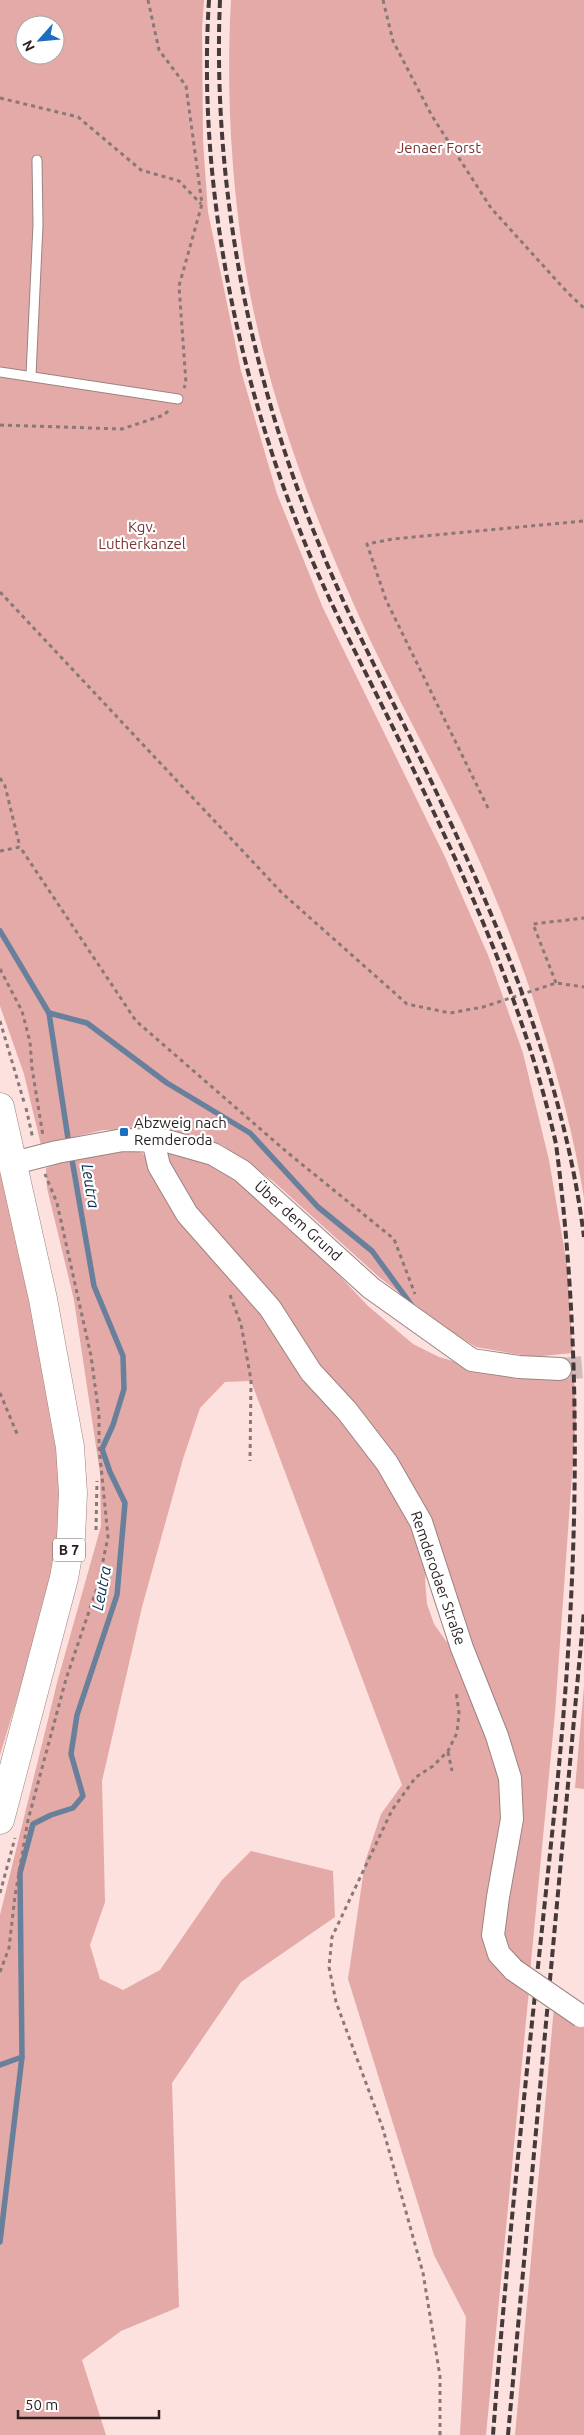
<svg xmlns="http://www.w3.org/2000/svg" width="584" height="2435" font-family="Ubuntu,sans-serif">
	<rect width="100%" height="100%" fill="#fce1df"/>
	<!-- green -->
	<g fill="#e3aaa7" fill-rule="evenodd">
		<path d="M0 0H204L202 29 203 141 208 212 241 371 277 494 323 608 445 857 488 955 523 1053 549 1160 567 1265 573 1353 532 1357 476 1347 444 1327 379 1277 273 1181 222 1145 154 1129 103 1130 41 1145 24 1074 0 1006ZM25 25H55V55H25Z"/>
		<path d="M231 0H584V1198C565 1081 521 951 471 842 433 760 387 681 351 598 304 492 264 380 245 266 231 179 226 88 231 0Z"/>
		<polygon points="129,1149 142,1153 149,1159 365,1439 428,1556 425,1580 427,1604 434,1624 446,1641 459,1649 507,1779 488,1921 529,1990 486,2435 460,2435 466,2317 434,2255 348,1979 365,1862 381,1814 402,1785 251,1381 225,1382 200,1408 183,1459 142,1607 102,1781 105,1902 90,1945 100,1979 123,1990 160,1970 222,1880 251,1851 333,1871 335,1917 241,1982 172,2083 179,2307 121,2331 82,2360 106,2435 0,2435 0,1915 58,1679 101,1526 100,1473 74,1300 47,1188 46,1168 73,1157"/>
		<polygon points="172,1151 230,1171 288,1221 368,1306 413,1344 439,1357 460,1363 503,1370 574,1373 576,1419 555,1713 530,1972 500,1942 517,1819 430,1538 212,1238 163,1156"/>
		<polygon points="0,1172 38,1329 59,1458 60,1516 54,1577 0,1755"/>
		<polygon points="584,1686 584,1789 575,1788"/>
		<polygon points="554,2007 584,2025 584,2435 515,2435"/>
	</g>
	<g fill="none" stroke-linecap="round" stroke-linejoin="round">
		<!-- stream -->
		<g stroke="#69809c" stroke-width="5.5">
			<polyline points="0,931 49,1013 69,1145"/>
			<polyline points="49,1013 87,1023 167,1083 250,1133 318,1207 372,1251 413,1307"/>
			<polyline points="0,2065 22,2057"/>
			<polyline points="0,2242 22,2057 20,1873 33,1824 51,1815 73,1808 83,1796 71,1754 77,1715 117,1595 125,1503 110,1472 102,1449 113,1425 124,1389 123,1356 94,1286 71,1154"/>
		</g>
		<!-- tertiary-tunnel -->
		<polyline stroke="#d2bab9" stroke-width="22" stroke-dasharray="22 11" stroke-linecap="butt" points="560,1369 584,1367"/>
		<!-- service casing -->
		<g stroke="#9b8381" stroke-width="11">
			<g id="service">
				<polyline points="0,372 178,399"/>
				<polyline points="31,375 38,225 37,160"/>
			</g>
		</g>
		<!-- tertiary casing -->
		<g stroke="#9b8381" stroke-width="24">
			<g id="tertiary">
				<polyline points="153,1140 159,1166 187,1214 270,1308 311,1372 347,1411 387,1463 421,1522 462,1648 497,1736 510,1778 512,1819 498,1897 493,1935 499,1954 514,1970"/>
				<polyline points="14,1163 57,1152 123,1140 167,1141 213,1154 242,1171 371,1288 472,1360 519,1367 560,1369"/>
			</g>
		</g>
		<!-- primary casing -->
		<g stroke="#9b8381" stroke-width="29">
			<polyline id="primary" points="0,1107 43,1299 70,1447 73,1493 71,1538 64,1578 0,1820"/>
		</g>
		<!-- path -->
		<g stroke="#8a7877" stroke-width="3" stroke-dasharray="4 4" stroke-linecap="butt">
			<polyline points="148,0 159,50 186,86 202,204 179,286 186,383 184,388"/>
			<polyline points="383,0 393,41 432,116 491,208 567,292 584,308"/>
			<polyline points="0,98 78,117 141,170 179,181 201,204"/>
			<polyline points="0,425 122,429 164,415 168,411"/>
			<polyline points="0,592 282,893 407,1004 450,1013 483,1007 556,983 584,987"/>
			<polyline points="0,778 5,786 20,847"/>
			<polyline points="488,808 386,600 367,544 393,539 584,521"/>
			<polyline points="0,851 20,847 136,1021 288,1153 394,1239 415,1294"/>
			<polyline points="0,969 22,1011 30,1042 32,1068 43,1136"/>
			<polyline points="556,983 533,924 584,918"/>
			<polyline points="0,1021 24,1102"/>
			<polyline points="26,1108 33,1139"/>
			<polyline points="230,1295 241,1324 251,1380 250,1461"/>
			<polyline points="0,1393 18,1436"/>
			<polyline points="96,1530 97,1481"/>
			<polyline points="448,1752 452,1771"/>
			<polyline points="0,1893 15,1838"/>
			<polyline points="0,1972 9,1948 15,1896 28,1820 66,1679 98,1585 108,1537 99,1446 99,1415 91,1356 57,1203 45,1174"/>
			<polyline points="440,2435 440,2376 423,2273 383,2129 336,2002 329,1967 332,1937 392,1810 416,1777 433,1766 448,1751 457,1733 459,1713 456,1691"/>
		</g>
		<!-- service -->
		<use href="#service" stroke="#fff" stroke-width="9"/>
		<!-- tertiary -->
		<use href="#tertiary" stroke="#fff" stroke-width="22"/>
		<!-- primary -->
		<use href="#primary" stroke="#fff" stroke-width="28"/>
		<!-- rail -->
		<g stroke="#453939" stroke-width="4" stroke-dasharray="8 4" stroke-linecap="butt">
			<path d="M209 0C197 186 238 382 309 553 337 619 371 682 402 746 464 874 525 1005 556 1144 584 1359 578 1580 556 1796 534 2009 509 2222 493 2435"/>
			<path d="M220 0C212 184 250 380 321 549 347 614 380 676 411 739 487 897 562 1061 584 1237"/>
			<polyline points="508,2435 584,1611"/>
		</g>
		<!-- tertiary-bridge casing -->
		<g stroke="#9b8381" stroke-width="24" stroke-linecap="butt">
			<polyline id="tertiary-bridge" points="514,1970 581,2016"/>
		</g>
		<!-- tertiary-bridge -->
		<use href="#tertiary-bridge" stroke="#fff" stroke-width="22"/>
	</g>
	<!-- markers -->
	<rect fill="#1c6fbd" stroke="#fff" stroke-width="2" x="119" y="1127" width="10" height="10" rx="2.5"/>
	<g text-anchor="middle" stroke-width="4.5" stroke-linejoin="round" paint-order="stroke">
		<!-- shield labels -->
		<rect fill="#fff" stroke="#696262" stroke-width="1" x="53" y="1538.5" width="32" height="23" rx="4"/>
		<g font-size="14" font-weight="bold" fill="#291f1f">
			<text x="69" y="1555">B 7</text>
		</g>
		<!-- park labels -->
		<g font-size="15" fill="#7c3434" stroke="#fff">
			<text x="439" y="153">Jenaer Forst</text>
			<text x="142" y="532">Kgv.<tspan x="142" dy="17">Lutherkanzel</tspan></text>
		</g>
		<!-- poi labels -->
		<g font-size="15" fill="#291f1f" stroke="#fff" text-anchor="start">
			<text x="134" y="1128">Abzweig nach<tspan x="134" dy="17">Remderoda</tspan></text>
		</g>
		<!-- street labels -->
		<g font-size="15" fill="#291f1f" stroke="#fff">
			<text transform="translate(298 1221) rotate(42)" y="5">Über dem Grund</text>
			<text transform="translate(438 1578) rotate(71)" y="5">Remderodaer Straße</text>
		</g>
		<!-- water labels -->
		<g font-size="16" font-style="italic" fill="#042c51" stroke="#fff">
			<text transform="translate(91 1186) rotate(81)" y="6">Leutra</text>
			<text transform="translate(101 1588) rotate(-79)" y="6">Leutra</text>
		</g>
	</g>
	<!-- north arrow -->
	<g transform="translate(40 40) rotate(243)"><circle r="24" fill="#ffffff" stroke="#a9a5a5"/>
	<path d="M0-4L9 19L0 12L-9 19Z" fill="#1c6fbd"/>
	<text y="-8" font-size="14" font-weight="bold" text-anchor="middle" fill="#291f1f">N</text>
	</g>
	<!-- scale -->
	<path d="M18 2410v8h141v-8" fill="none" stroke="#291f1f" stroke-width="2.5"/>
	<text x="25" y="2410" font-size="15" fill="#291f1f" stroke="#ffffff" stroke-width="4" paint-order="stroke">50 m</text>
</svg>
